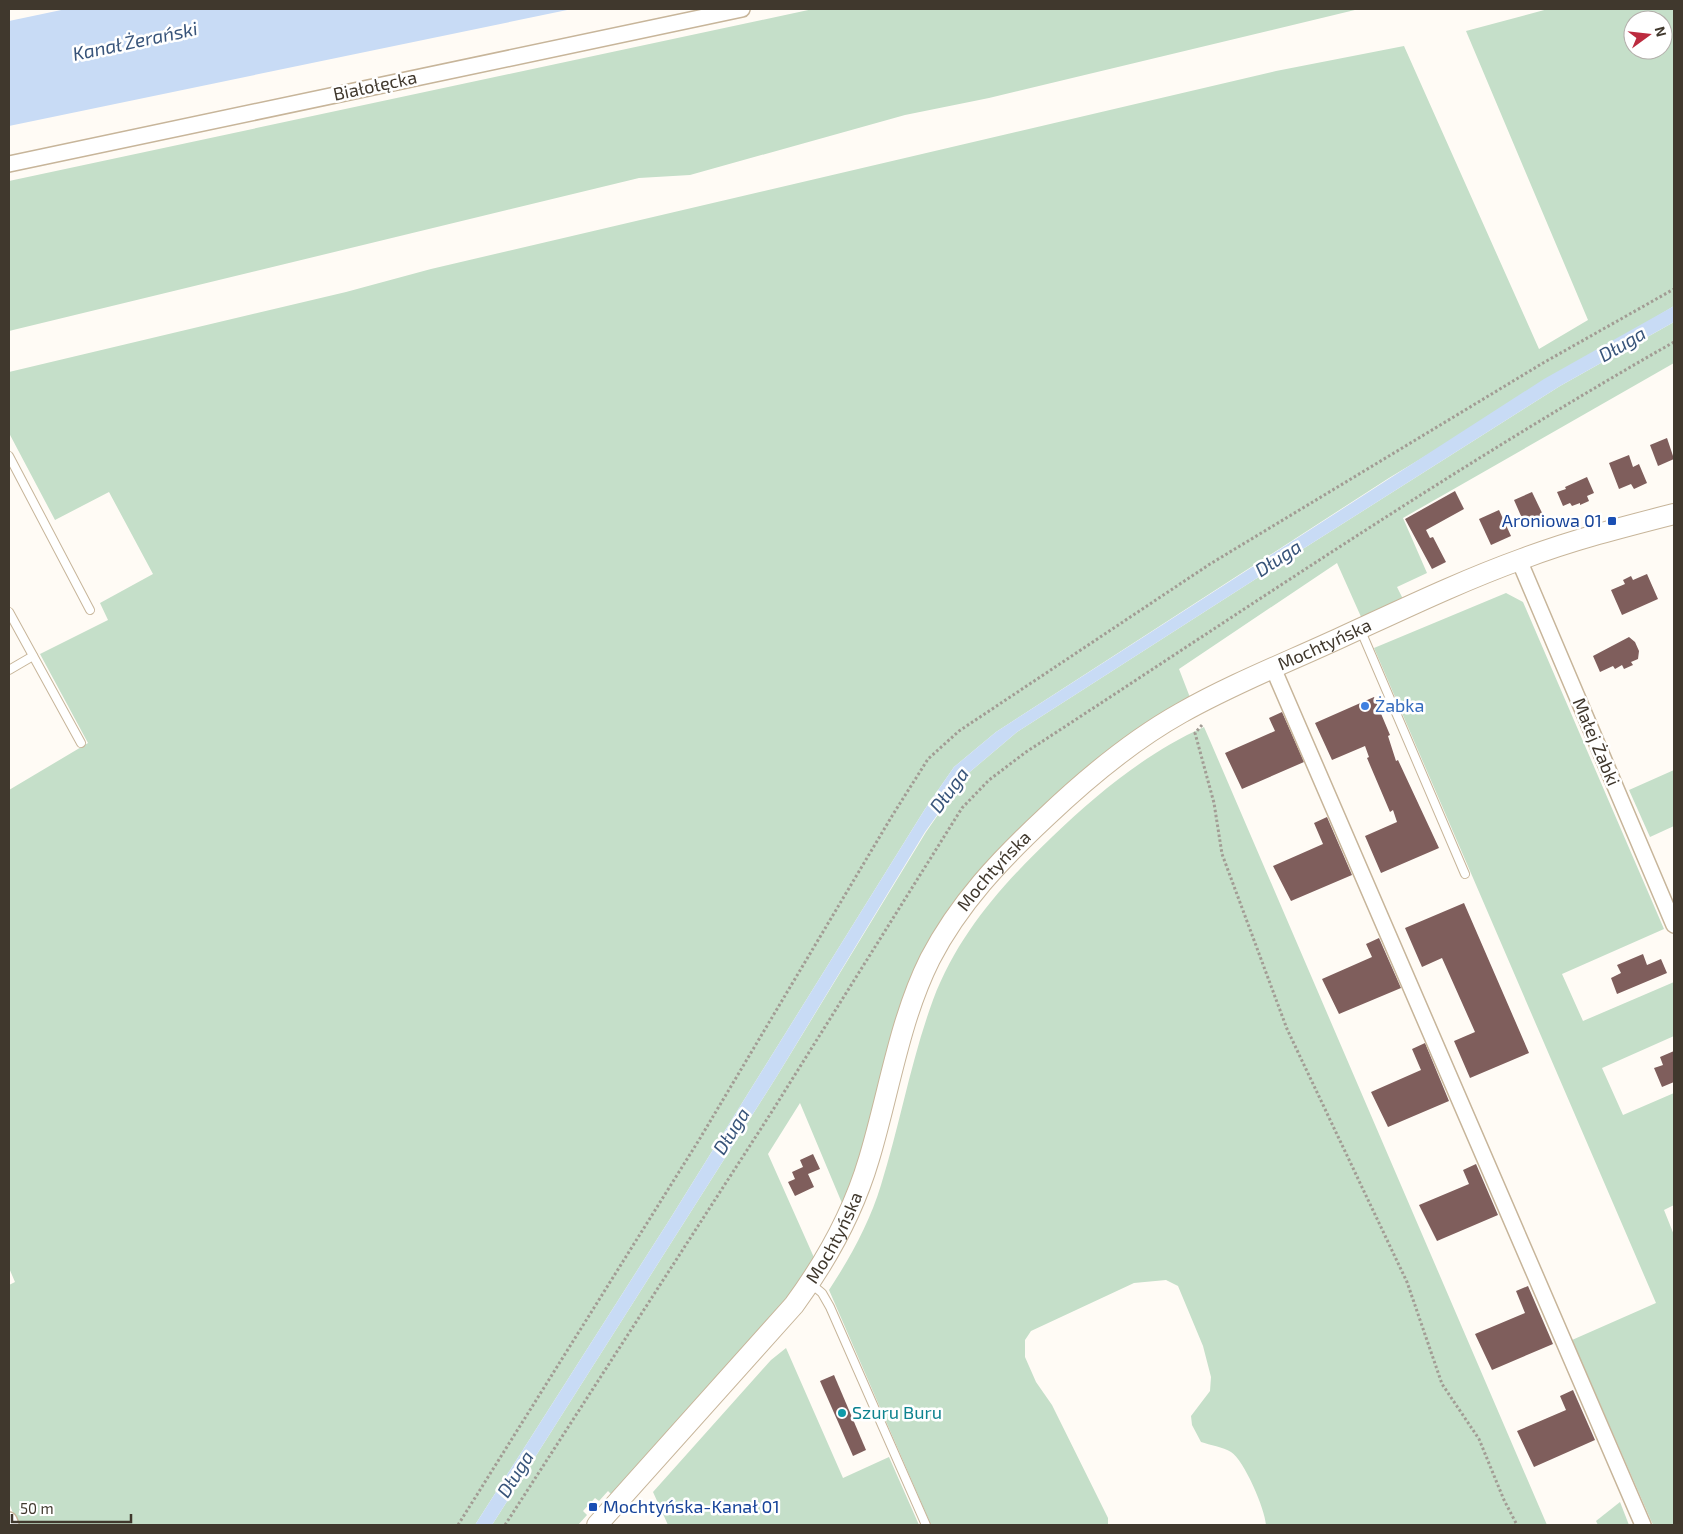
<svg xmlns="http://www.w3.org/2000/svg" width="1683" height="1534" font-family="'Exo 2',sans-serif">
	<rect width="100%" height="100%" fill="#fffbf5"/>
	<!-- green -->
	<g fill="#c5dfc9" fill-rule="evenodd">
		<polygon points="813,9 1359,9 989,98 905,115 690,175 639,178 9,331 9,181"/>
		<path d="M1548 9H1674V306L1389 478 996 732 954 767 925 809 670 1219 475 1525H18L9 1503V1285L15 1282 9 1268V790L88 743 40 654 108 620 100 603 153 574 109 492 55 520 9 433V372L346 292 431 269 1276 71 1404 46 1539 349 1588 320 1466 31ZM1633 20H1663V50H1633Z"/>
		<polygon points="1674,322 1674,363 1403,518 1427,573 1397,587 1403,599 1362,619 1337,563 1179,669 1191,700 983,867 883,1077 844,1208 800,1103 768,1154 816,1262 787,1302 613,1496 608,1491 599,1501 595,1498 583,1511 587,1515 578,1525 492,1525 777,1076 926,832 965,776 1017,732 1287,559 1560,386"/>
		<polygon points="1506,593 1523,602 1664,929 1562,974 1583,1021 1674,982 1674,1036 1602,1068 1623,1115 1674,1093 1674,1205 1664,1210 1674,1235 1674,1525 1653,1525 1572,1340 1656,1303 1374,648"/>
		<path d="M1204 727 1211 743 1547 1525H1266C1265 1509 1244 1460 1231 1452 1223 1447 1210 1445 1201 1442L1192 1425 1191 1416 1210 1391 1211 1377 1203 1346 1178 1286 1166 1280 1134 1283 1031 1331 1025 1340V1357L1036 1382 1052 1405 1108 1518V1525H931L829 1290C850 1258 870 1222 881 1185 900 1124 911 1060 933 1000 958 934 1002 885 1052 837 1097 794 1146 753 1204 727Z"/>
		<polygon points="1674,770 1674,826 1650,837 1629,790"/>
		<polygon points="786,1348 843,1478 889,1457 919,1525 668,1525 653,1492 771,1360"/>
		<polygon points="1620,1502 1629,1525 1598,1525 1596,1521"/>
	</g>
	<!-- water -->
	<g fill="#c8dbf5">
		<polygon points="66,9 572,9 9,126 9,21"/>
		<polygon points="1674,306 1674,322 1560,386 1287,559 1017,732 965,776 925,832 777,1076 492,1525 475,1525 670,1219 925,809 954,767 996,732 1544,379"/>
	</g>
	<!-- building -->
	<g fill="#7f5e5c">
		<polygon points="1667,438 1674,459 1658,466 1650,445"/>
		<polygon points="1629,455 1633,467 1639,464 1647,483 1634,489 1631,484 1619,489 1609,463"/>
		<polygon points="1587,477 1594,493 1587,496 1589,501 1580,505 1580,503 1572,506 1570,503 1563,506 1557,492 1566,489 1565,487"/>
		<polygon points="1455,491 1464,509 1426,530 1430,538 1433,537 1446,562 1432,569 1405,519"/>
		<polygon points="1532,492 1544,517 1525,525 1514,500"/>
		<polygon points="1499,510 1511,536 1491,545 1479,519"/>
		<polygon points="1647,574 1658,599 1622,615 1611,590 1625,584 1623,580 1631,576 1633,580"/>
		<polygon points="1629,637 1635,642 1639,651 1638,659 1631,662 1633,665 1624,669 1622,665 1615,669 1613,666 1600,672 1593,656"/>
		<polygon points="1374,697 1390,735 1388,736 1396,761 1398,760 1439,848 1381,873 1365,836 1397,822 1393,810 1390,812 1367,758 1369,757 1365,746 1332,760 1315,723"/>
		<polygon points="1282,712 1304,762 1242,789 1225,753 1275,731 1269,718"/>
		<polygon points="1327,817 1352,875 1291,901 1273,866 1323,844 1314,823"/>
		<polygon points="1464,903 1529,1053 1470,1078 1454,1041 1475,1032 1442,958 1422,967 1405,928"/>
		<polygon points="1379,938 1401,988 1339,1014 1322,979 1372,957 1366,944"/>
		<polygon points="1643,954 1647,965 1661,959 1667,973 1617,994 1611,978 1621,973 1617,965"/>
		<polygon points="1425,1043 1449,1101 1388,1127 1371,1092 1421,1070 1412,1049"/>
		<polygon points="1674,1051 1674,1082 1662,1087 1654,1068 1663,1065 1660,1057"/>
		<polygon points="813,1154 820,1169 808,1174 814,1187 795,1196 788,1182 795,1179 792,1172 803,1167 800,1160"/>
		<polygon points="1476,1164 1498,1215 1437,1241 1419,1205 1469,1184 1463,1170"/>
		<polygon points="1528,1286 1553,1344 1492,1370 1475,1334 1525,1313 1516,1291"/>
		<polygon points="834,1375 866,1450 853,1456 820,1381"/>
		<polygon points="1573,1390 1595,1440 1534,1467 1517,1431 1566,1410 1560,1396"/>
	</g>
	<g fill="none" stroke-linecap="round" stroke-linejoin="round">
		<!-- lane casing -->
		<g stroke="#c7b59a" stroke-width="10">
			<g id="lane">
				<polyline points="9,456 90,610"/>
				<polyline points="9,612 81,743"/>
				<polyline points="1361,631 1465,874"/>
				<polyline points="9,670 33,656"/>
				<polyline points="810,1283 822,1293 830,1307 926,1525"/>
			</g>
		</g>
		<!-- street casing -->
		<g stroke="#c7b59a" stroke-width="18">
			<g id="street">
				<polyline points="9,164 742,9"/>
				<polyline points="1519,560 1674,925"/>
				<polyline points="1273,668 1643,1525"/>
				<polyline points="9,1520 11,1525"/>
			</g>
		</g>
		<!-- secondary casing -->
		<g stroke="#c7b59a" stroke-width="22">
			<g id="secondary">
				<path id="s1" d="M597 1525 794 1305C827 1260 853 1213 869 1159 889 1093 899 1021 930 959 959 903 1000 860 1046 817 1087 778 1131 741 1181 713 1232 684 1288 662 1342 637 1401 610 1461 581 1522 559 1572 540 1623 527 1674 514"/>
			</g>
		</g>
		<!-- path -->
		<g stroke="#a29c94" stroke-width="3" stroke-dasharray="2.5 2.5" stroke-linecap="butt">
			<polyline points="1202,725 1195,733 1214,803 1222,854 1287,1029 1407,1282 1442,1384 1479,1439 1504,1500 1517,1525"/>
			<polyline points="458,1525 699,1140 892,816 928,759 959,731 1210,564 1543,363 1674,289"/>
			<path d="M505 1525 771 1113 962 808 989 780 1026 752C1240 613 1452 468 1674 342"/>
		</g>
		<!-- lane -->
		<use href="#lane" stroke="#fff" stroke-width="8"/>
		<!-- street -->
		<use href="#street" stroke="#fff" stroke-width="15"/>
		<!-- secondary -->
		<use href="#secondary" stroke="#fff" stroke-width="20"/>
	</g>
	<!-- markers -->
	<g fill="#1a4fb4" stroke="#fff" stroke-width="2">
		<rect x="1607" y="516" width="10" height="10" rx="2.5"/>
		<rect x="588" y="1502" width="10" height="10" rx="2.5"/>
	</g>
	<circle fill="#3f7fe0" stroke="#fff" stroke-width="2" cx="1365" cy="706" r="5"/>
	<circle fill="#0f9aa8" stroke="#fff" stroke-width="2" cx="842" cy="1413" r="5"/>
	<g text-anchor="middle" stroke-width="5" stroke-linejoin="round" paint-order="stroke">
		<!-- street labels -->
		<g font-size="18" fill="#40382d" stroke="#fff">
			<text transform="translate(375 86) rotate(-12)" y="6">Białołęcka</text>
			<text dy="6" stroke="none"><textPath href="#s1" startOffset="1184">Mochtyńska</textPath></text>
			<text transform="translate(1596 742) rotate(67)" y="6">Małej Żabki</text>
			<text dy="6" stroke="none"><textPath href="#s1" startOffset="779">Mochtyńska</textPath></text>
			<text dy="6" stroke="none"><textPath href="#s1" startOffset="374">Mochtyńska</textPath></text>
		</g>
		<!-- transit labels -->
		<g font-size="18" fill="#164399" stroke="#fff" text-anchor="end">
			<text x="1602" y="527">Aroniowa 01</text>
			<text x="603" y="1513" text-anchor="start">Mochtyńska-Kanał 01</text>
		</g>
		<!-- shop labels -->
		<g font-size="18" fill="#366cbe" stroke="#fff" text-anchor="start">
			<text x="1375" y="712">Żabka</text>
		</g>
		<!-- culture labels -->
		<g font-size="18" fill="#0d838f" stroke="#fff" text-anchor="start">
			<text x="852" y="1419">Szuru Buru</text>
		</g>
		<!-- water labels -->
		<g font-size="19" font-style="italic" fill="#38547a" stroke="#fff">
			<text transform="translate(135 41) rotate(-12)" y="7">Kanał Żerański</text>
			<text transform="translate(1622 344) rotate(-30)" y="7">Długa</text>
			<text transform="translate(1278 558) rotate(-33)" y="7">Długa</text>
			<text transform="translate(949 790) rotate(-53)" y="7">Długa</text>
			<text transform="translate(731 1131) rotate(-58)" y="7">Długa</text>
			<text transform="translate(515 1474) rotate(-58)" y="7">Długa</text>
		</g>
	</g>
	<!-- border -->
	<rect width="1683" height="1534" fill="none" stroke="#40382d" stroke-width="20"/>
	<!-- north arrow -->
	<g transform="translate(1648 35) rotate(75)"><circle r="24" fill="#ffffff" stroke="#b3afab"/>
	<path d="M0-4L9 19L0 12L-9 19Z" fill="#bc2b3f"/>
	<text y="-8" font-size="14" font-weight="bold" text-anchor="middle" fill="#40382d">N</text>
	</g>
	<!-- scale -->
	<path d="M12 1514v8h119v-8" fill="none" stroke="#40382d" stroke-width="2.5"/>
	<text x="20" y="1514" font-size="15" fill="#40382d" stroke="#ffffff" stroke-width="4" paint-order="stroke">50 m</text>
</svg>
